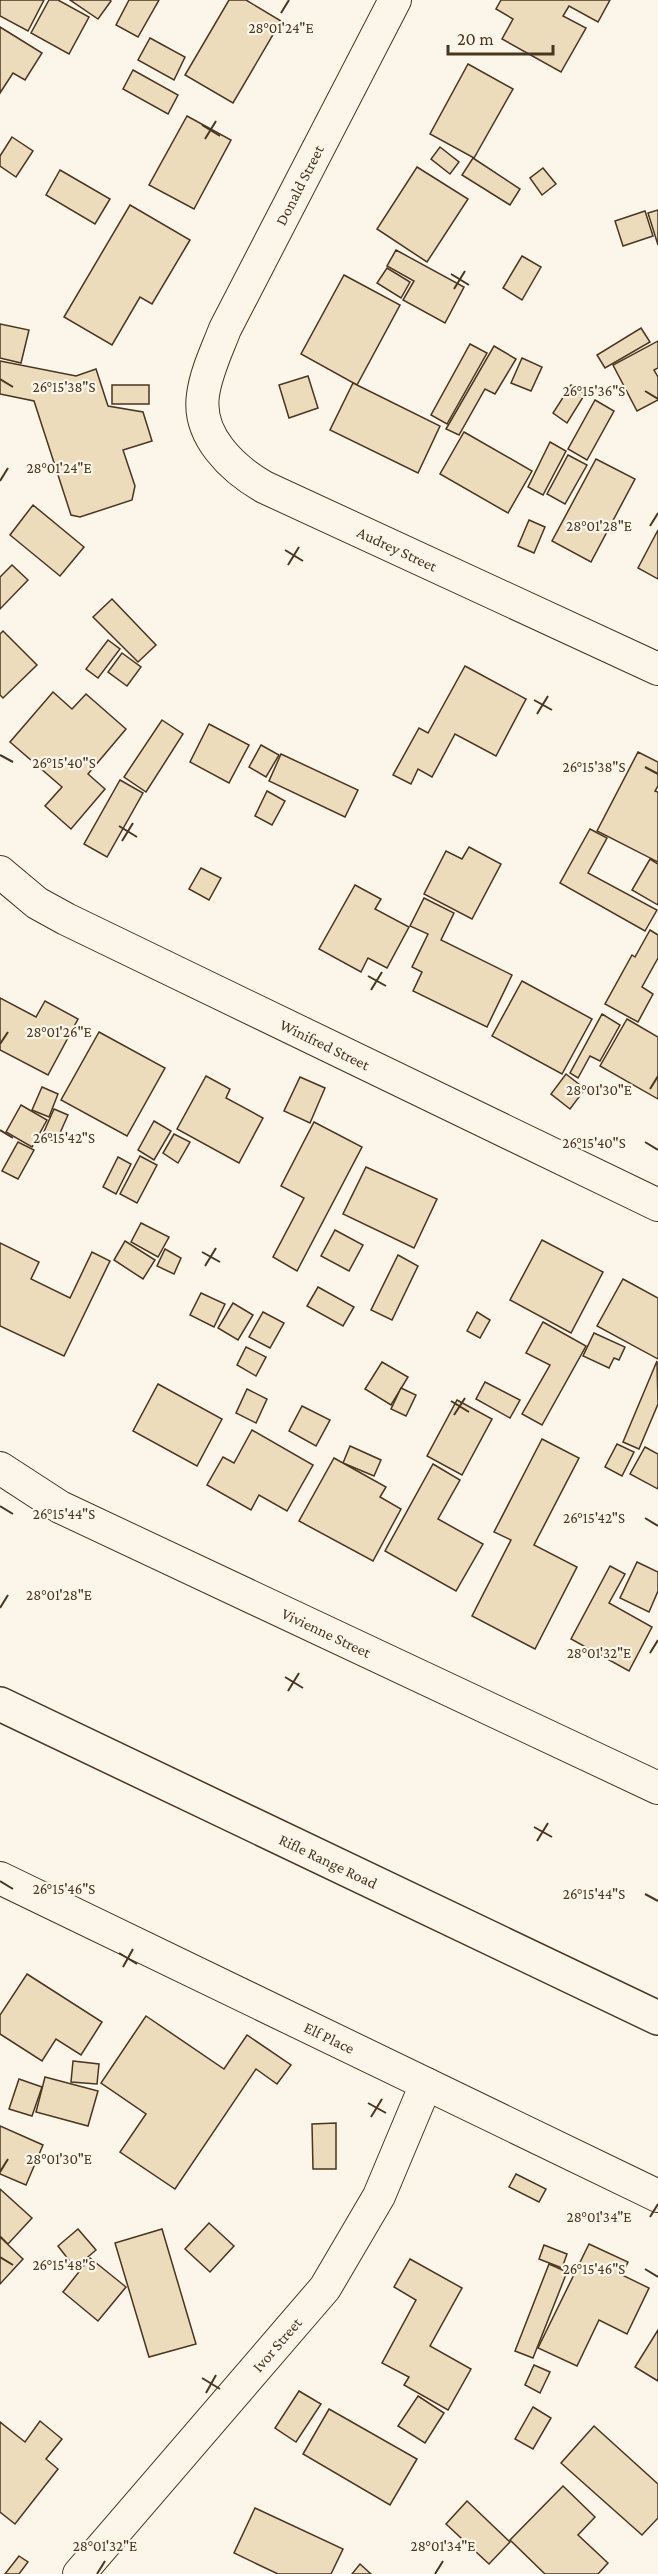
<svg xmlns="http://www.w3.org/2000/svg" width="658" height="2574" font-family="'Crimson Pro',serif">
	<rect width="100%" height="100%" fill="#fbf6e9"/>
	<!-- building -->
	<g fill="#ecdcbc" stroke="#4a3520" stroke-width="1.5">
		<polygon points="0,0 44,0 28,31 0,16"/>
		<polygon points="49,0 58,0 89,17 69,54 31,33"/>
		<polygon points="70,0 110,0 111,1 98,19"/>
		<polygon points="129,0 159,0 138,37 116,25"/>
		<polygon points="229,0 246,0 281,21 233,103 185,75"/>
		<polygon points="501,0 610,0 598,22 569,6 563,16 586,28 561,72 502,39 513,19 496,9"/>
		<polygon points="0,27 42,53 25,80 13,73 0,93"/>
		<polygon points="150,38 185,57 174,80 138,60"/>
		<polygon points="468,64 513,89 474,158 430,134"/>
		<polygon points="133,70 178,95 168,114 123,89"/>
		<polygon points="187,116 231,140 194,209 149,185"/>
		<polygon points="12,137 33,151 16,177 0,166 0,156"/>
		<polygon points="440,147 459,162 450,174 431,159"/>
		<polygon points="473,158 520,189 510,205 462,175"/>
		<polygon points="417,167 468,199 427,262 377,229"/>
		<polygon points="543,168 556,184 542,195 530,178"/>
		<polygon points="60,170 110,199 95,224 46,195"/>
		<polygon points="130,205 190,240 152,304 140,297 112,345 64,317"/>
		<polygon points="658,210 658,245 648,213"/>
		<polygon points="645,211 653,236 623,246 615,221"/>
		<polygon points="396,250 464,287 445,323 403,300 414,281 387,266"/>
		<polygon points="522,256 541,267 522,300 503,288"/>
		<polygon points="387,268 410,282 401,298 377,283"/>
		<polygon points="344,275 400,305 357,385 301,354"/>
		<polygon points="0,324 29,330 21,363 0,358"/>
		<polygon points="641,328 650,342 605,368 597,355"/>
		<polygon points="658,341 658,368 654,370 658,377 658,400 637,411 613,365"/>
		<polygon points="470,344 487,353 447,424 431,415"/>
		<polygon points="494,346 516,359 495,394 485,389 459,435 446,429"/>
		<polygon points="522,358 542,367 531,391 511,383"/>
		<polygon points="0,361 76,376 96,369 108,406 143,412 152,441 123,450 135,486 132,500 80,517 71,515 34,401 0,394"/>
		<polygon points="308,376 318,408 289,418 279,385"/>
		<polygon points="353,383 440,426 418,473 330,430"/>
		<rect x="112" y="385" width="37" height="19"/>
		<polygon points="571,385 585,394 567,423 553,413"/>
		<polygon points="595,400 614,411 587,460 568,449"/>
		<polygon points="464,432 532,471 508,513 440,474"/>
		<polygon points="550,442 566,451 543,495 528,487"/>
		<polygon points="568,455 587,465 565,504 547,494"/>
		<polygon points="596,459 635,479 591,562 552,541"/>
		<polygon points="33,505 84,547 60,576 10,535"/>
		<polygon points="529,520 545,527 534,553 518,546"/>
		<polygon points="658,530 658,579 638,568"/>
		<polygon points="12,565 28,580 0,609 0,577"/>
		<polygon points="112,599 156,645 138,662 93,617"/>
		<polygon points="3,631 37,665 3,698 0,695 0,634"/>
		<polygon points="108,640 120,649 98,678 86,669"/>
		<polygon points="122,653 141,667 127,686 108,672"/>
		<polygon points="465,666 526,699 496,756 455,734 432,777 418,769 411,784 393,775 419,728 428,733"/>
		<polygon points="53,692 72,709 86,694 126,729 88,774 105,789 71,829 45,806 62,787 10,742"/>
		<polygon points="162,720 183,734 146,792 124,777"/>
		<polygon points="209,724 249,745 229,783 190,762"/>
		<polygon points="261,745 279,755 266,777 249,767"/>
		<polygon points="638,752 658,762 658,786 655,791 658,792 658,862 597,831"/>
		<polygon points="281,754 358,790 345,817 269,781"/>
		<polygon points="120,780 143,793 107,857 84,844"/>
		<polygon points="267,791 285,801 272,825 255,816"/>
		<polygon points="590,829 607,838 588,873 657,910 645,931 560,883"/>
		<polygon points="469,847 501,864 472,919 424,894 446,851 462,859"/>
		<polygon points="650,859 658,864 658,905 632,890"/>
		<polygon points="201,868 221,878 209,900 189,889"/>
		<polygon points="355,885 381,899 375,909 409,927 387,968 368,958 361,972 319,949"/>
		<polygon points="424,898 454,913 441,940 512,975 487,1027 413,991 422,972 412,967 428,934 410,926"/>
		<polygon points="650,930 658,935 658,958 642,987 653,994 638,1022 605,1004 632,955 635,957"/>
		<polygon points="522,981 592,1019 562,1074 492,1036"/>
		<polygon points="0,998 36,1017 45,1001 78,1019 48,1075 0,1050"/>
		<polygon points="602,1014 620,1025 600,1061 590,1056 578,1078 570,1073"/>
		<polygon points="627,1019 658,1037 658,1099 600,1066"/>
		<polygon points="99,1032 165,1068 127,1136 61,1100"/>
		<polygon points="566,1074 585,1089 570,1109 551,1094"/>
		<polygon points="206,1076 230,1089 226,1098 263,1118 239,1163 177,1129"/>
		<polygon points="300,1077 325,1088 310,1123 284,1111"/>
		<polygon points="42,1087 58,1094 49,1117 32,1110"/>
		<polygon points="21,1105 47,1120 32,1147 6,1132"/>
		<polygon points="54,1109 68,1115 56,1142 42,1136"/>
		<polygon points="154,1121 171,1131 154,1160 138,1150"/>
		<polygon points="314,1122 362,1147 297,1271 273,1257 304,1198 281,1186"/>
		<polygon points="174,1134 190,1142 178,1163 163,1153"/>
		<polygon points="18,1142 34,1150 18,1179 2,1171"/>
		<polygon points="140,1156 157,1165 137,1203 120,1194"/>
		<polygon points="118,1157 131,1164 116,1194 103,1187"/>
		<polygon points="366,1167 437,1199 414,1248 343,1214"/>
		<polygon points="141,1223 169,1237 158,1257 131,1242"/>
		<polygon points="335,1230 363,1245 349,1271 321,1256"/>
		<polygon points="542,1240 603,1272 571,1333 510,1300"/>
		<polygon points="125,1241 155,1260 143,1279 114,1260"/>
		<polygon points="0,1243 39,1262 31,1279 70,1298 92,1252 110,1261 64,1356 0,1326"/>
		<polygon points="165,1249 181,1258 174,1274 157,1266"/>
		<polygon points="398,1255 418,1266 392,1320 371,1310"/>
		<polygon points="623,1279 658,1298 658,1359 597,1326"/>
		<polygon points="318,1287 354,1307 343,1326 307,1306"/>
		<polygon points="201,1293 225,1304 214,1327 190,1315"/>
		<polygon points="233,1303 253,1315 238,1340 218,1328"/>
		<polygon points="263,1312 284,1323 270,1348 249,1337"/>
		<polygon points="477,1312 490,1320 480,1338 467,1331"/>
		<polygon points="543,1322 586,1346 542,1425 522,1414 550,1365 526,1353"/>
		<polygon points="594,1333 625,1347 619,1360 614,1358 609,1368 583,1356"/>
		<polygon points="246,1347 266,1357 256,1376 237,1365"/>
		<polygon points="657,1361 658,1404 639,1449 623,1442"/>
		<polygon points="382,1362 408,1377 391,1405 365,1389"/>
		<polygon points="485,1382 520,1400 510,1418 476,1399"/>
		<polygon points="158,1384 222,1419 197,1466 133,1431"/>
		<polygon points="401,1388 416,1395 406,1416 391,1409"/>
		<polygon points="247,1389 267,1399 256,1423 236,1413"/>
		<polygon points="457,1400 492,1419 462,1475 427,1456"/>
		<polygon points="302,1406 330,1420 316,1446 289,1431"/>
		<polygon points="252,1430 313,1465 287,1511 259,1495 251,1510 207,1485 223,1457 234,1463"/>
		<polygon points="542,1439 579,1458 534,1545 577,1567 535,1649 472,1616 511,1540 494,1532"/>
		<polygon points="617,1444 634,1452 622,1476 605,1467"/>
		<polygon points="350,1446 381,1460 374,1476 343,1463"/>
		<polygon points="645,1447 658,1454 658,1489 630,1474"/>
		<polygon points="334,1458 386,1487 380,1497 401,1509 373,1561 299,1521"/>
		<polygon points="433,1464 460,1480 438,1519 483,1544 456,1591 385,1551"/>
		<polygon points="637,1562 658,1572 658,1591 649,1612 620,1598"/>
		<polygon points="610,1566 625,1574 609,1603 652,1627 629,1671 571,1639"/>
		<polygon points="27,1974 102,2022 81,2055 56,2039 42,2061 0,2034 0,2015"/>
		<polygon points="146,2016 224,2069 247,2035 291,2065 277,2084 256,2069 175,2189 120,2152 146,2114 101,2083"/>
		<polygon points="73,2061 99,2064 97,2084 71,2082"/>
		<polygon points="45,2077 98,2091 88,2126 36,2112"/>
		<polygon points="19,2079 42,2087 32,2116 9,2109"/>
		<polygon points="336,2123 336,2169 313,2169 312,2124"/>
		<polygon points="0,2126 43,2145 26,2185 0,2174"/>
		<polygon points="516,2174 546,2189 539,2202 509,2187"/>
		<polygon points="0,2189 32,2218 8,2244 0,2236"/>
		<polygon points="209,2223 234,2246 210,2272 185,2249"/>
		<polygon points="78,2229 96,2250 75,2268 58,2246"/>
		<polygon points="162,2229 196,2344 149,2357 115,2243"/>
		<polygon points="0,2237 23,2259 0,2284"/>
		<polygon points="589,2244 628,2262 622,2275 649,2288 627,2334 599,2320 577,2366 538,2348"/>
		<polygon points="544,2245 567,2254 562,2268 539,2259"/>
		<polygon points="90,2258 126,2287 98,2321 63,2292"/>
		<polygon points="410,2259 462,2288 430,2346 471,2369 448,2410 404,2385 409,2377 382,2363 416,2300 394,2287"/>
		<polygon points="549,2264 567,2272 533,2358 515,2351"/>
		<polygon points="658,2330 658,2381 635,2367"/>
		<polygon points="534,2365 550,2372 540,2393 525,2385"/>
		<polygon points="299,2391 321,2404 296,2442 275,2428"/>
		<polygon points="418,2396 444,2413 425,2443 398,2426"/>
		<polygon points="533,2407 551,2418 533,2449 515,2439"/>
		<polygon points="329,2409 417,2459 390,2505 303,2454"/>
		<polygon points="40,2421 62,2439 46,2459 58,2469 15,2524 0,2512 0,2422 25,2442"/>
		<polygon points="594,2426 658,2484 658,2518 642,2535 561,2463"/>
		<polygon points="563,2486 595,2517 578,2535 608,2563 598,2574 545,2574 510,2540"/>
		<polygon points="467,2501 510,2542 489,2564 446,2524"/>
		<polygon points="255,2508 343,2549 331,2574 278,2574 234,2553"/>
		<polygon points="19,2556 28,2562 19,2574 5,2574"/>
		<polygon points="360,2564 371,2574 352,2574"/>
	</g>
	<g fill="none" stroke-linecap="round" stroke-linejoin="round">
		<!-- minor casing -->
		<g stroke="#4a3520" stroke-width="34">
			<g id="minor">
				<path id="s1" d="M395 0 225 329C217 350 206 372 203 395 197 436 233 469 264 487L658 669"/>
				<path id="s2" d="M0 872 37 903 66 919 658 1205"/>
				<path id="s3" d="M0 1468 60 1507 658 1788"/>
				<path id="s4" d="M0 1878 658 2196"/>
				<path id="s5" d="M79 2574 325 2288 379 2196 426 2084"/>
			</g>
		</g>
		<!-- secondary casing -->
		<g stroke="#4a3520" stroke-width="36">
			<g id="secondary">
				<path id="s6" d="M0 1704 658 2018"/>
			</g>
		</g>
		<!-- minor -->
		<use href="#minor" stroke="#fbf6e9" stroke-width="32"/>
		<!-- secondary -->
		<use href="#secondary" stroke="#fbf6e9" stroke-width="33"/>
	</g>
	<!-- ticks -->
	<path fill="none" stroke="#4a3520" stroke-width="2" d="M281 13 289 0M202 125 220 136M205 139 216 121M451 274 469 285M454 289 465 271M0 379 13 387M645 391 658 399M0 481 8 468M650 526 658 513M285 550 303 561M288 565 299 547M534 700 552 710M537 714 548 696M0 755 13 762M645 767 658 774M119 826 137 837M122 841 133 823M368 976 386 986M371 990 382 972M0 1044 8 1032M650 1089 658 1076M0 1130 13 1138M645 1142 658 1150M202 1252 220 1262M205 1266 216 1248M451 1401 469 1412M454 1415 465 1398M0 1506 13 1514M645 1518 658 1526M0 1608 8 1595M650 1653 658 1640M285 1677 303 1688M288 1691 299 1673M534 1827 552 1837M537 1841 548 1823M0 1881 13 1889M645 1894 658 1901M119 1953 137 1964M123 1967 133 1949M368 2103 386 2113M371 2117 382 2099M0 2172 8 2159M650 2217 658 2204M0 2257 13 2265M645 2269 658 2277M202 2378 220 2389M206 2393 216 2375M97 2574 105 2561M435 2574 443 2561"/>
	<g text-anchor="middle" stroke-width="4.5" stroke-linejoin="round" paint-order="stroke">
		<!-- street labels -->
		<g font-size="16" fill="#4a3520" stroke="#fbf6e9">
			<text transform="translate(299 185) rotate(-63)" y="6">Donald Street</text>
			<text dy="6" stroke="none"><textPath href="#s1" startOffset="704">Audrey Street</textPath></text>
			<text dy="6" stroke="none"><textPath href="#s2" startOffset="369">Winifred Street</textPath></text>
			<text dy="6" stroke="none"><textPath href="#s3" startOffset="366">Vivienne Street</textPath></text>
			<text dy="6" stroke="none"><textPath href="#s6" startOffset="364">Rifle Range Road</textPath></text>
			<text dy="6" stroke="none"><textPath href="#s4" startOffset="366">Elf Place</textPath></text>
			<text dy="6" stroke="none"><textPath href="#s5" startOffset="303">Ivor Street</textPath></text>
		</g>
	</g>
	<g font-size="15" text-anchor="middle" fill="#4a3520" stroke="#fbf6e9" stroke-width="4.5" stroke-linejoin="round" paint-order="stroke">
		<text x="281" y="33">28°01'24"E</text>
		<text x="64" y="392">26°15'38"S</text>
		<text x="594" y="396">26°15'36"S</text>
		<text x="59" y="473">28°01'24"E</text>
		<text x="599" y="531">28°01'28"E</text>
		<text x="64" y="768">26°15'40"S</text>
		<text x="594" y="772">26°15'38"S</text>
		<text x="59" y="1037">28°01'26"E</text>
		<text x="599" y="1095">28°01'30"E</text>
		<text x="64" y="1143">26°15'42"S</text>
		<text x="594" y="1148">26°15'40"S</text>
		<text x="64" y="1519">26°15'44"S</text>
		<text x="594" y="1523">26°15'42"S</text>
		<text x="59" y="1600">28°01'28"E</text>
		<text x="599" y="1658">28°01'32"E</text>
		<text x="64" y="1894">26°15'46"S</text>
		<text x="594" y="1899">26°15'44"S</text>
		<text x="59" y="2164">28°01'30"E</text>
		<text x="599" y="2222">28°01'34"E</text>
		<text x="64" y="2270">26°15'48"S</text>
		<text x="594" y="2274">26°15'46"S</text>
		<text x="105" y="2551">28°01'32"E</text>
		<text x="443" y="2551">28°01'34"E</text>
	</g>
	<!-- scale -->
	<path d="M448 45v9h105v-9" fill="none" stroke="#4a3520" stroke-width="3"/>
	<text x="457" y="45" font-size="18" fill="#4a3520" stroke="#fbf6e9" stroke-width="4.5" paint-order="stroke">20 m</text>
</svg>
